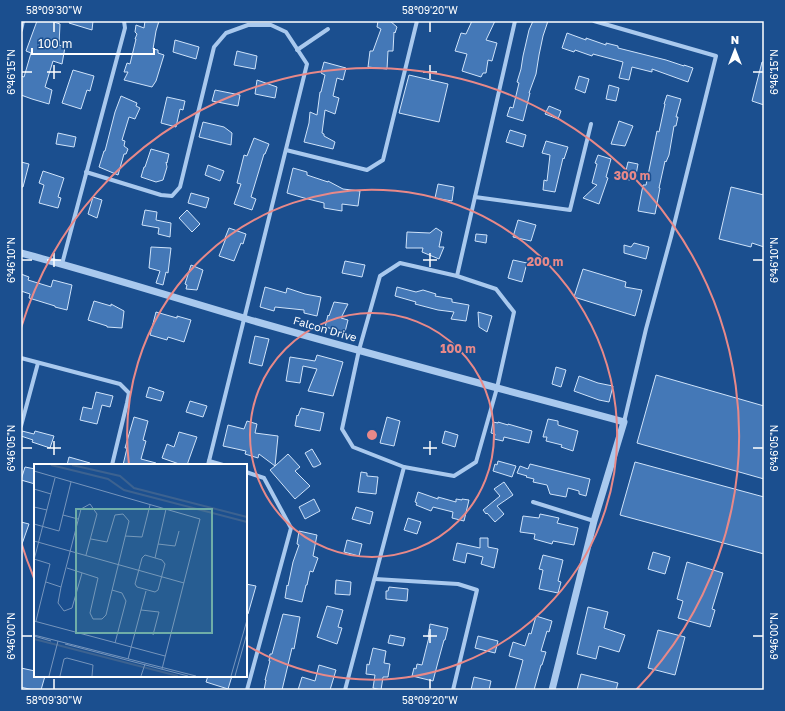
<svg xmlns="http://www.w3.org/2000/svg" width="785" height="711" font-family="'Golos Text',sans-serif">
	<rect width="100%" height="100%" fill="#1b4f8f"/>
	<!-- building -->
	<g fill="#4478b7" stroke="#cfe3fa">
		<polygon points="37,21 51,21 60,24 59,45 65,47 62,64 53,61 45,87 52,90 49,104 32,99 21,95 21,76 24,77 31,53 26,51"/>
		<polygon points="70,21 93,21 92,30 69,23"/>
		<polygon points="145,21 159,21 156,31 153,49 158,50 158,53 164,55 156,81 152,87 124,80 128,72 124,72 127,63 130,64 136,39 135,39 137,34 135,32 136,25 144,28"/>
		<polygon points="378,21 390,21 397,27 395,33 394,32 393,51 388,51 387,69 368,67 370,51 373,51 381,29 377,27"/>
		<polygon points="472,21 495,21 486,40 497,43 492,61 488,60 486,73 483,73 481,77 462,71 467,54 455,51 461,33 466,34"/>
		<polygon points="533,21 548,21 543,36 539,55 536,74 529,93 530,93 523,121 507,116 510,107 513,108 519,83 517,82 521,69 523,56 529,30"/>
		<polygon points="567,33 586,40 586,38 606,45 606,43 618,46 618,48 666,60 684,66 684,65 693,68 688,82 652,69 652,72 632,67 629,80 619,78 623,62 593,54 592,56 575,50 574,52 562,48"/>
		<polygon points="175,40 199,47 196,59 173,52"/>
		<polygon points="237,51 257,56 255,69 234,65"/>
		<polygon points="324,62 346,68 343,80 337,78 333,96 339,98 335,114 325,110 322,133 324,134 324,136 335,142 333,149 304,142 309,123 310,112 317,115 320,92 321,92 325,75 321,73"/>
		<polygon points="762,62 764,62 764,105 752,101"/>
		<polygon points="73,70 94,76 90,91 87,90 81,109 62,103"/>
		<polygon points="409,75 448,84 439,122 399,113"/>
		<polygon points="579,76 589,79 585,93 575,89"/>
		<polygon points="257,80 277,87 275,98 255,94"/>
		<polygon points="609,85 619,88 616,101 606,99"/>
		<polygon points="215,90 240,95 238,106 212,101"/>
		<polygon points="667,95 681,99 676,117 678,117 676,126 674,126 669,155 666,162 665,161 659,188 660,188 655,214 638,211 643,185 646,185 657,131 659,132 665,104 664,104"/>
		<polygon points="121,96 137,103 136,106 140,108 135,119 129,117 122,140 125,141 124,146 128,149 126,154 124,154 118,175 99,167 104,151 105,151 115,112"/>
		<polygon points="167,97 185,101 183,110 180,109 176,127 161,123"/>
		<polygon points="549,106 561,111 558,119 545,114"/>
		<polygon points="619,121 633,126 625,146 611,144"/>
		<polygon points="203,122 224,127 232,133 231,145 199,137"/>
		<polygon points="510,130 526,135 523,147 506,142"/>
		<polygon points="58,133 76,137 74,147 56,144"/>
		<polygon points="254,138 269,144 265,154 264,154 251,197 256,199 252,210 234,204 241,184 237,183 244,155 247,156"/>
		<polygon points="546,141 568,147 564,159 563,158 555,192 543,190 544,180 547,181 550,155 542,153"/>
		<polygon points="151,149 169,154 167,163 166,162 167,167 163,180 156,182 141,177 144,167 145,167"/>
		<polygon points="598,155 611,159 606,177 608,178 599,204 583,198 597,185 592,183 597,164 595,163"/>
		<polygon points="21,162 29,164 23,187 21,187"/>
		<polygon points="628,162 638,164 636,175 631,175 630,180 624,179"/>
		<polygon points="208,165 224,171 220,181 205,175"/>
		<polygon points="293,168 307,172 307,175 328,182 328,181 343,189 360,191 358,206 342,204 342,211 324,208 324,203 304,198 287,193"/>
		<polygon points="43,171 64,178 58,197 61,198 58,208 39,203 44,185 39,183"/>
		<polygon points="438,184 454,187 452,201 435,198"/>
		<polygon points="731,187 764,195 764,247 752,243 751,247 719,239"/>
		<polygon points="191,193 209,198 206,208 188,203"/>
		<polygon points="93,197 102,200 97,218 88,214"/>
		<polygon points="145,210 157,212 156,220 171,223 170,237 158,234 159,228 142,225"/>
		<polygon points="187,210 200,224 192,232 179,218"/>
		<polygon points="518,220 536,225 531,241 513,237"/>
		<polygon points="229,228 246,234 243,244 241,243 234,261 219,256 226,238 225,238"/>
		<polygon points="436,228 442,232 439,247 444,247 439,259 422,252 423,248 406,248 407,232 430,233"/>
		<polygon points="476,234 487,235 486,243 475,241"/>
		<polygon points="634,243 649,247 646,259 624,253 624,245 631,247"/>
		<polygon points="151,247 171,248 168,273 166,272 163,285 156,283 160,271 149,268"/>
		<polygon points="513,260 527,263 522,282 508,278"/>
		<polygon points="345,261 365,265 362,277 342,273"/>
		<polygon points="191,265 203,270 197,290 186,289 187,285 185,284"/>
		<polygon points="583,269 626,282 625,287 642,290 635,316 574,297"/>
		<polygon points="21,274 29,277 28,280 51,287 53,280 72,285 67,310 55,307 55,306 29,298 30,294 21,291"/>
		<polygon points="265,287 286,293 287,288 305,294 321,297 317,316 304,313 304,310 275,307 274,311 260,307"/>
		<polygon points="397,287 416,292 423,290 436,294 435,296 452,299 452,302 469,305 466,321 451,319 454,312 438,310 415,304 416,302 395,296"/>
		<polygon points="94,301 111,306 111,304 124,311 122,328 107,327 107,326 88,320"/>
		<polygon points="334,302 348,304 341,318 348,320 345,332 325,327 328,315 329,316"/>
		<polygon points="156,312 177,318 177,316 191,320 184,342 168,337 167,340 150,335"/>
		<polygon points="478,312 492,316 487,332 479,327"/>
		<polygon points="255,336 269,339 262,366 249,363"/>
		<polygon points="317,355 343,362 333,396 308,391 317,369 303,366 300,383 286,381 290,357 315,361"/>
		<polygon points="556,367 566,370 561,387 552,384"/>
		<polygon points="656,375 764,406 764,479 637,443"/>
		<polygon points="579,376 598,383 613,386 609,402 599,400 574,391"/>
		<polygon points="149,387 164,392 161,401 146,397"/>
		<polygon points="96,392 113,396 110,407 102,405 97,424 80,420 83,407 92,409"/>
		<polygon points="190,401 207,406 203,417 186,412"/>
		<polygon points="301,408 324,413 320,431 295,426 297,415 298,416"/>
		<polygon points="134,417 148,421 143,440 146,441 141,459 156,463 156,465 123,465 127,448 125,448"/>
		<polygon points="387,417 400,421 394,446 380,443"/>
		<polygon points="548,419 558,421 558,425 578,431 573,451 561,447 562,445 546,441 547,437 543,437"/>
		<polygon points="247,421 257,424 255,433 278,436 275,466 288,454 300,467 295,471 310,486 295,499 270,470 275,466 259,454 258,458 245,454 246,451 223,446 228,425 244,429"/>
		<polygon points="493,422 498,423 498,422 508,425 508,424 532,431 529,443 504,437 503,441 494,439 495,434 491,433"/>
		<polygon points="22,431 34,434 35,431 54,436 50,448 32,442 33,440 21,436"/>
		<polygon points="445,431 458,435 455,447 442,443"/>
		<polygon points="179,432 197,437 187,465 182,465 162,458 167,444 174,447"/>
		<polygon points="312,449 321,464 315,467 313,467 305,453"/>
		<polygon points="69,457 90,463 90,465 67,465"/>
		<polygon points="498,461 516,466 512,477 493,471 495,464 497,465"/>
		<polygon points="635,462 764,497 764,554 620,515"/>
		<polygon points="530,464 590,479 586,496 579,494 579,491 568,488 566,497 550,494 547,485 533,482 534,479 526,477 527,476 517,473 520,466 528,469"/>
		<polygon points="25,467 35,469 35,484 21,480"/>
		<polygon points="361,472 367,473 367,476 378,477 376,494 358,492"/>
		<polygon points="504,482 513,495 497,506 504,514 495,522 487,513 486,514 483,510 500,496 494,489"/>
		<polygon points="418,492 438,499 438,497 456,502 456,499 462,500 462,499 469,500 464,521 452,518 453,512 433,507 431,511 416,505 417,503 415,502"/>
		<polygon points="314,499 320,511 305,519 299,507"/>
		<polygon points="356,507 373,512 370,524 352,519"/>
		<polygon points="540,514 559,518 557,523 578,528 574,545 553,541 552,544 534,539 535,534 520,532 523,516 539,518"/>
		<polygon points="408,518 421,522 417,534 404,530"/>
		<polygon points="21,522 29,524 22,544 21,544"/>
		<polygon points="299,531 317,535 313,556 318,558 313,572 310,571 307,585 306,585 302,602 285,598 287,585 288,586 293,562 299,545 297,544"/>
		<polygon points="480,538 488,538 488,547 498,549 494,568 481,564 483,557 467,553 465,563 453,560 457,543 480,548"/>
		<polygon points="347,540 362,544 359,556 344,552"/>
		<polygon points="653,552 670,557 665,574 648,569"/>
		<polygon points="543,555 563,560 558,581 561,582 558,593 539,589 543,570 539,569"/>
		<polygon points="687,562 723,573 712,609 715,610 710,627 678,618 683,601 677,599"/>
		<polygon points="336,580 351,582 350,595 335,594"/>
		<polygon points="246,584 256,586 248,614 246,614"/>
		<polygon points="389,587 408,589 407,601 386,599 386,591 388,591"/>
		<polygon points="327,606 343,610 338,627 342,628 337,644 317,637"/>
		<polygon points="588,607 608,612 604,628 625,635 619,652 599,646 596,659 577,654"/>
		<polygon points="283,614 300,617 294,649 292,648 282,690 264,690 266,680 265,680 270,661 269,661 270,654 272,654"/>
		<polygon points="536,616 552,621 549,632 547,631 541,651 546,652 542,665 541,665 534,690 515,690 523,660 509,656 513,642 525,646 529,633 531,634"/>
		<polygon points="430,624 448,628 445,640 444,640 438,662 433,681 412,676 414,668 416,669 417,664 422,665 429,637 428,637"/>
		<polygon points="658,630 685,637 675,675 648,668"/>
		<polygon points="390,635 405,638 403,646 388,643"/>
		<polygon points="478,636 498,641 495,653 475,648"/>
		<polygon points="373,648 386,651 384,663 390,664 388,677 383,677 381,690 373,688 375,675 366,674 367,664 369,665"/>
		<polygon points="319,665 336,670 330,690 298,690 302,677 315,681"/>
		<polygon points="21,668 35,671 35,676 45,676 41,690 33,690 21,687"/>
		<polygon points="581,674 618,683 616,690 577,690"/>
		<polygon points="208,676 232,676 228,689 206,682"/>
		<polygon points="474,677 491,681 489,690 471,690"/>
	</g>
	<g fill="none" stroke-linecap="round" stroke-linejoin="round">
		<!-- minor -->
		<g stroke="#a9c9ee" stroke-width="4">
			<polyline points="594,21 716,56 671,237 646,329 624,422"/>
			<polyline points="21,30 23,21"/>
			<polyline points="297,50 328,29"/>
			<polyline points="286,150 367,170 383,160 417,21"/>
			<polyline points="86,172 161,195 172,196 180,187 214,47 226,33 248,25 271,25 286,32 307,64 208,465"/>
			<polyline points="475,197 570,210 591,124"/>
			<polygon points="400,263 457,276 496,289 514,312 497,388 476,462 454,476 404,467 353,447 342,429 359,350 380,276"/>
			<polyline points="62,264 125,28 124,21"/>
			<polyline points="457,276 515,21"/>
			<polyline points="21,358 120,384 129,393 127,403 112,465"/>
			<polyline points="21,426 38,363"/>
			<polyline points="209,461 223,465"/>
			<polyline points="246,472 264,478 291,528 247,690"/>
			<polyline points="533,502 594,521"/>
			<polyline points="375,579 458,584 477,590 453,690"/>
			<polyline points="345,690 404,467"/>
		</g>
		<!-- tertiary -->
		<path stroke="#a9c9ee" stroke-width="7" d="M21 253C97 273 172 297 247 319 372 355 498 388 624 422L594 521 552 690"/>
	</g>
	<!-- ticks -->
	<path fill="none" stroke="#fff" stroke-width="1.5" d="M54 22V32M430 22V32M54 65V79M430 65V79M22 72H32M47 72H61M423 72H437M753 72H763M54 253V267M430 253V267M22 260H32M47 260H61M423 260H437M753 260H763M54 441V455M430 441V455M22 448H32M47 448H61M423 448H437M753 448H763M430 629V643M22 636H32M423 636H437M753 636H763M54 679V689M430 679V689"/>
	<!-- distance rings -->
	<g fill="none" stroke="#e88989" stroke-width="2">
		<circle cx="372" cy="435" r="122"/>
		<path d="M129 465A245 245 0 1 1 248 646"/>
		<path d="M34 578A367 367 0 0 1 21 542M21 328A367 367 0 1 1 636 690"/>
	</g>
	<g text-anchor="middle" stroke-width="3" stroke-linejoin="round" paint-order="stroke">
		<!-- street labels -->
		<g font-size="11" fill="#fff" stroke="#1b4f8f">
			<text transform="translate(325 329) rotate(16)" y="4">Falcon Drive</text>
		</g>
	</g>
	<!-- overview -->
	<g transform="translate(34 464)">
		<rect width="213" height="213" fill="#1b4f8f"/>
		<path fill="none" stroke="#3c6290" stroke-width="2" d="M17 1 74 15 90 26 213 58M38 1 86 12 100 24 213 53M0 175 144 212"/>
		<path fill="none" stroke="#7695bc" stroke-width="1" d="M0 7 166 55 128 205M0 25 17 30M0 43 13 46M29 51 44 55M0 60 25 67 37 18M91 72 108 73 116 41M0 77 150 119M124 80 141 82 145 67M111 91 128 96 131 100 124 126 121 128 103 123 101 120 108 94ZM121 94 132 45M0 95 16 100 2 157M0 96 21 14M33 104 64 114 56 149 59 155H68L72 151 95 57 89 50 81 51 73 78 57 75M48 109 38 144 30 147 24 139 27 123 47 45 56 40 63 50 52 91M12 118 27 123M78 126 88 129 92 137 81 179M107 146 125 148 119 171M0 157 131 192M0 171 162 212M0 172 17 177M31 180 154 212M94 195 112 127M15 212 24 177M26 212 30 195 33 194 59 201 58 212M107 212 111 200M197 212 213 156M201 212 213 169"/>
		<path fill="#6fada8" fill-opacity="0.15" stroke="#6fada8" stroke-width="2" d="M42 45H178V169H42Z"/>
		<rect width="213" height="213" fill="none" stroke="#fff" stroke-width="2"/>
	</g>
	<circle cx="372" cy="435" r="6" fill="#e88989" stroke="#1b4f8f" stroke-width="2"/>
	<g font-size="12" text-anchor="middle" font-weight="bold" fill="#e88989" stroke="#1b4f8f" stroke-width="3" stroke-linejoin="round" paint-order="stroke">
		<text x="632" y="180">300 m</text>
		<text x="545" y="266">200 m</text>
		<text x="458" y="353">100 m</text>
	</g>
	<!-- border -->
	<rect width="785" height="711" fill="none" stroke="#1b4f8f" stroke-width="44"/>
	<!-- north arrow -->
	<g transform="translate(735 50)" stroke="#1b4f8f" stroke-width="3" paint-order="stroke">
	<path d="M0-3L7 15L0 10L-7 15Z" fill="#ffffff"/>
	<text y="-6" font-size="11" font-weight="bold" text-anchor="middle" fill="#ffffff">N</text>
	</g>
	<!-- scale -->
	<path d="M32 48v6h122v-6" fill="none" stroke="#ffffff" stroke-width="2"/>
	<text x="38" y="48" font-size="12" fill="#ffffff" stroke="#1b4f8f" stroke-width="3" paint-order="stroke">100 m</text>
	<rect x="22" y="22" width="741" height="667" fill="none" stroke="#fff" stroke-width="1.5"/>
	<g font-size="10" text-anchor="middle" fill="#fff">
		<text x="54" y="14">58°09'30"W</text>
		<text x="430" y="14">58°09'20"W</text>
		<text transform="translate(11 72) rotate(-90)" y="4">6°46'15"N</text>
		<text transform="translate(774 72) rotate(-90)" y="4">6°46'15"N</text>
		<text transform="translate(11 260) rotate(-90)" y="4">6°46'10"N</text>
		<text transform="translate(774 260) rotate(-90)" y="4">6°46'10"N</text>
		<text transform="translate(11 448) rotate(-90)" y="4">6°46'05"N</text>
		<text transform="translate(774 448) rotate(-90)" y="4">6°46'05"N</text>
		<text transform="translate(11 636) rotate(-90)" y="4">6°46'00"N</text>
		<text transform="translate(774 636) rotate(-90)" y="4">6°46'00"N</text>
		<text x="54" y="704">58°09'30"W</text>
		<text x="430" y="704">58°09'20"W</text>
	</g>
</svg>
